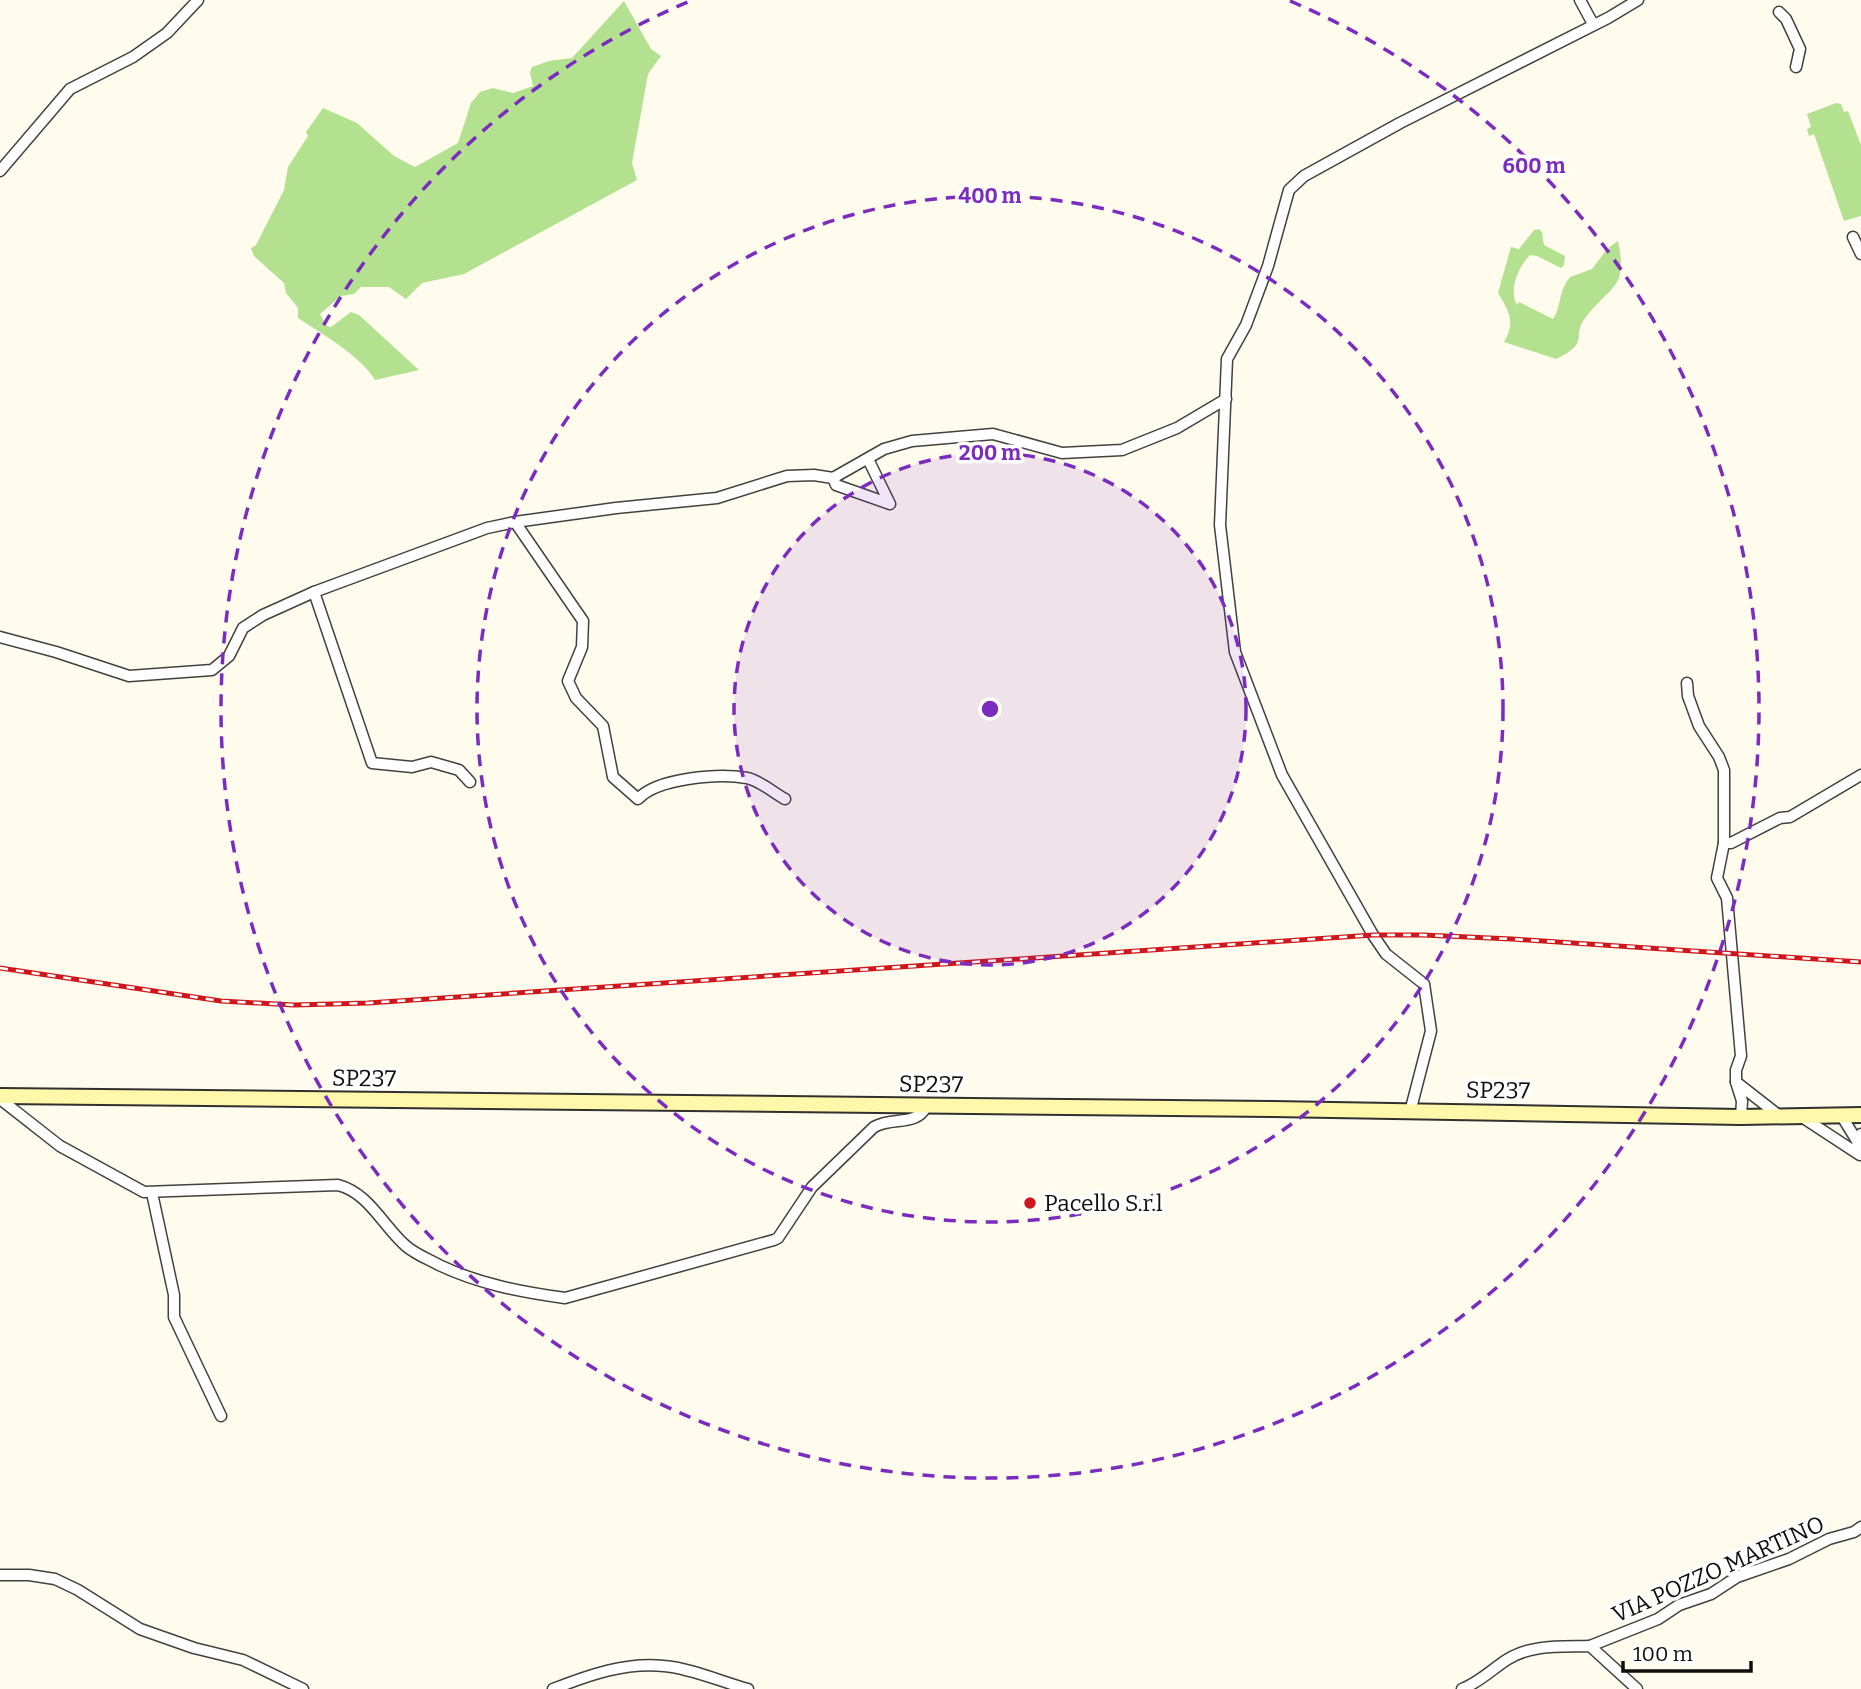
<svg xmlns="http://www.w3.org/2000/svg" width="1861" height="1689" font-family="Bitter,serif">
	<rect width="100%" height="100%" fill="#fffcee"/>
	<!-- forest -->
	<g fill="#b3e190">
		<path d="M624 1 651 49 661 56 648 74 632 163 637 180 464 274 422 283 406 299 389 287H361L354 294 341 296 320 314 327 326 331 327 351 312 359 315 419 370 375 380C361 356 322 334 298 318V308L286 293 284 283 254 256 251 248 256 245 284 190 288 167 308 136 306 132 323 108 357 123 394 156 415 167 458 143 471 103 480 92 493 88 513 93 533 86 530 72 532 67 549 61 572 58Z"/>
		<polygon points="1836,103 1841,104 1844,112 1848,111 1861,145 1861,216 1844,221 1814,134 1809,136 1807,129 1811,127 1807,114"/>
		<path d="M1539 229 1542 232 1544 245 1565 256 1564 265 1561 268 1537 256 1530 255C1519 266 1508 290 1517 305L1519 302 1553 319C1562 305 1557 294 1570 277L1592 269 1608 248 1618 241C1628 290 1611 284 1586 317 1570 337 1592 342 1556 359L1504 342C1516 321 1509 312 1498 293L1511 247 1519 249 1534 230Z"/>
	</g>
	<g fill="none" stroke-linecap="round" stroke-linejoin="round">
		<!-- street casing -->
		<g stroke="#414141" stroke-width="13">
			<g id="street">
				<polyline points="1580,0 1593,24"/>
				<polyline points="1779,12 1786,19 1800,49 1796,67"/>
				<polyline points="0,171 70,89 133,57 167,33 198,0"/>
				<polyline points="1853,237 1861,254"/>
				<polyline points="833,478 836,485 890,504 868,459"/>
				<path d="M515 522 583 621 582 647 568 681 576 698 603 726 613 777 638 799C657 778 719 773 747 778 759 780 774 793 785 799"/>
				<polyline points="314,592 372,763 412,767 431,762 459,770 470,782"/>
				<polyline points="0,637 56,652 129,676 212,670 229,656 243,628 263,615 314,592 487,528 515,522 616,508 717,498 787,476 814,475 833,478 884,449 912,441 993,434 1062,453 1122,450 1177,428 1226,399"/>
				<polyline points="1687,683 1688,696 1699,726 1719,757 1724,770 1724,843 1717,878 1727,898 1741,1056 1736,1070 1736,1082"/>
				<polyline points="1724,843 1731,843 1780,818 1790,817 1861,775"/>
				<path d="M0 1099 60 1146 144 1192 338 1185C369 1193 383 1226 406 1246 415 1254 428 1259 439 1265 479 1284 521 1292 565 1298L774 1240 778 1238 812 1187 874 1127C893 1116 915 1127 926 1107"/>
				<polyline points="1410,1112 1431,1031 1424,984 1386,954 1373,935 1282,775 1235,652 1220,525 1227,359 1246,325 1268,266 1289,190 1304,176 1400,123 1608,18 1638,0"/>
				<polyline points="1841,1115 1857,1141"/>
				<polyline points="1741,1117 1742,1101 1736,1082 1781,1117"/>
				<polyline points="1802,1117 1860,1155 1857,1141 1861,1134"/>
				<polyline points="152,1193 174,1295 174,1317 221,1416"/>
				<polyline points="0,1575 29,1575 55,1579 78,1590 140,1629 194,1648 243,1660 303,1689"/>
				<polyline points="1590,1646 1658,1619 1679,1605 1711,1594 1737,1577 1789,1559 1829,1539 1854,1532 1861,1527"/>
				<path d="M553 1689C589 1675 625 1662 664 1666 690 1668 722 1682 748 1689"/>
				<path d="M1462 1689C1480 1682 1492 1669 1508 1659 1532 1644 1563 1647 1590 1646L1637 1689"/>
			</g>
		</g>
		<!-- secondary casing -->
		<g stroke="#303030" stroke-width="18">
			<polyline id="secondary" points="0,1096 1273,1109 1741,1117 1861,1115"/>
		</g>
		<!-- street -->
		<use href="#street" stroke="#fff" stroke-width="10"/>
		<!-- secondary -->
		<use href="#secondary" stroke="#fff7a9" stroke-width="14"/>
		<!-- rail casing -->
		<g stroke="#ce161b" stroke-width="5">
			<polyline id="rail" points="0,968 221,1001 294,1005 368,1003 1373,935 1423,935 1512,939 1861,962"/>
		</g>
		<!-- rail -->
		<use href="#rail" stroke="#fff" stroke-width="2.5" stroke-dasharray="8" stroke-linecap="butt"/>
	</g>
	<!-- distance rings -->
	<circle cx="990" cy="709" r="256" fill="#7b2cbf" fill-opacity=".12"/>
	<g fill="none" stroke="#7b2cbf" stroke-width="3.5" stroke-dasharray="12 9">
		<circle cx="990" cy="709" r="256"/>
		<circle cx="990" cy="709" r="513"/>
		<path d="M1290 1A769 769 0 1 1 690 1"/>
	</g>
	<!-- markers -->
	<circle fill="#ce161b" stroke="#fff" stroke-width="2.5" cx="1030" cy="1203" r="7"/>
	<g text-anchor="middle" stroke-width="7" stroke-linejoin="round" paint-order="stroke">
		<!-- street labels -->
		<g font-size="23" fill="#0e0e0e" stroke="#fff">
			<text transform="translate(364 1078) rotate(1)" y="8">SP237</text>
			<text transform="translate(931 1084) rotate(1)" y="8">SP237</text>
			<text transform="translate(1498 1090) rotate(1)" y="8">SP237</text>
			<text transform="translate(1718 1569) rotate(-24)" y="8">VIA POZZO MARTINO</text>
		</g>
		<!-- poi labels -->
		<g font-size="23" fill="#0e0e0e" stroke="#fff" text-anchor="start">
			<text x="1044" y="1211">Pacello S.r.l</text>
		</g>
	</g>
	<circle cx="990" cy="709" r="10" fill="#7b2cbf" stroke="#fff" stroke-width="3.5"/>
	<g font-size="21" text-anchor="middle" font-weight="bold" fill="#7b2cbf" stroke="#fff" stroke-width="7" stroke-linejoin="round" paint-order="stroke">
		<text x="1534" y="173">600 m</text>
		<text x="990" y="203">400 m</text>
		<text x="990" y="460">200 m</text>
	</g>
	<!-- scale -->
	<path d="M1623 1661v10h128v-10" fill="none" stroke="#0e0e0e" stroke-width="3.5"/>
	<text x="1633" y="1661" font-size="21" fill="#0e0e0e" stroke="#ffffff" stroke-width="5" paint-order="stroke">100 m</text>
</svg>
